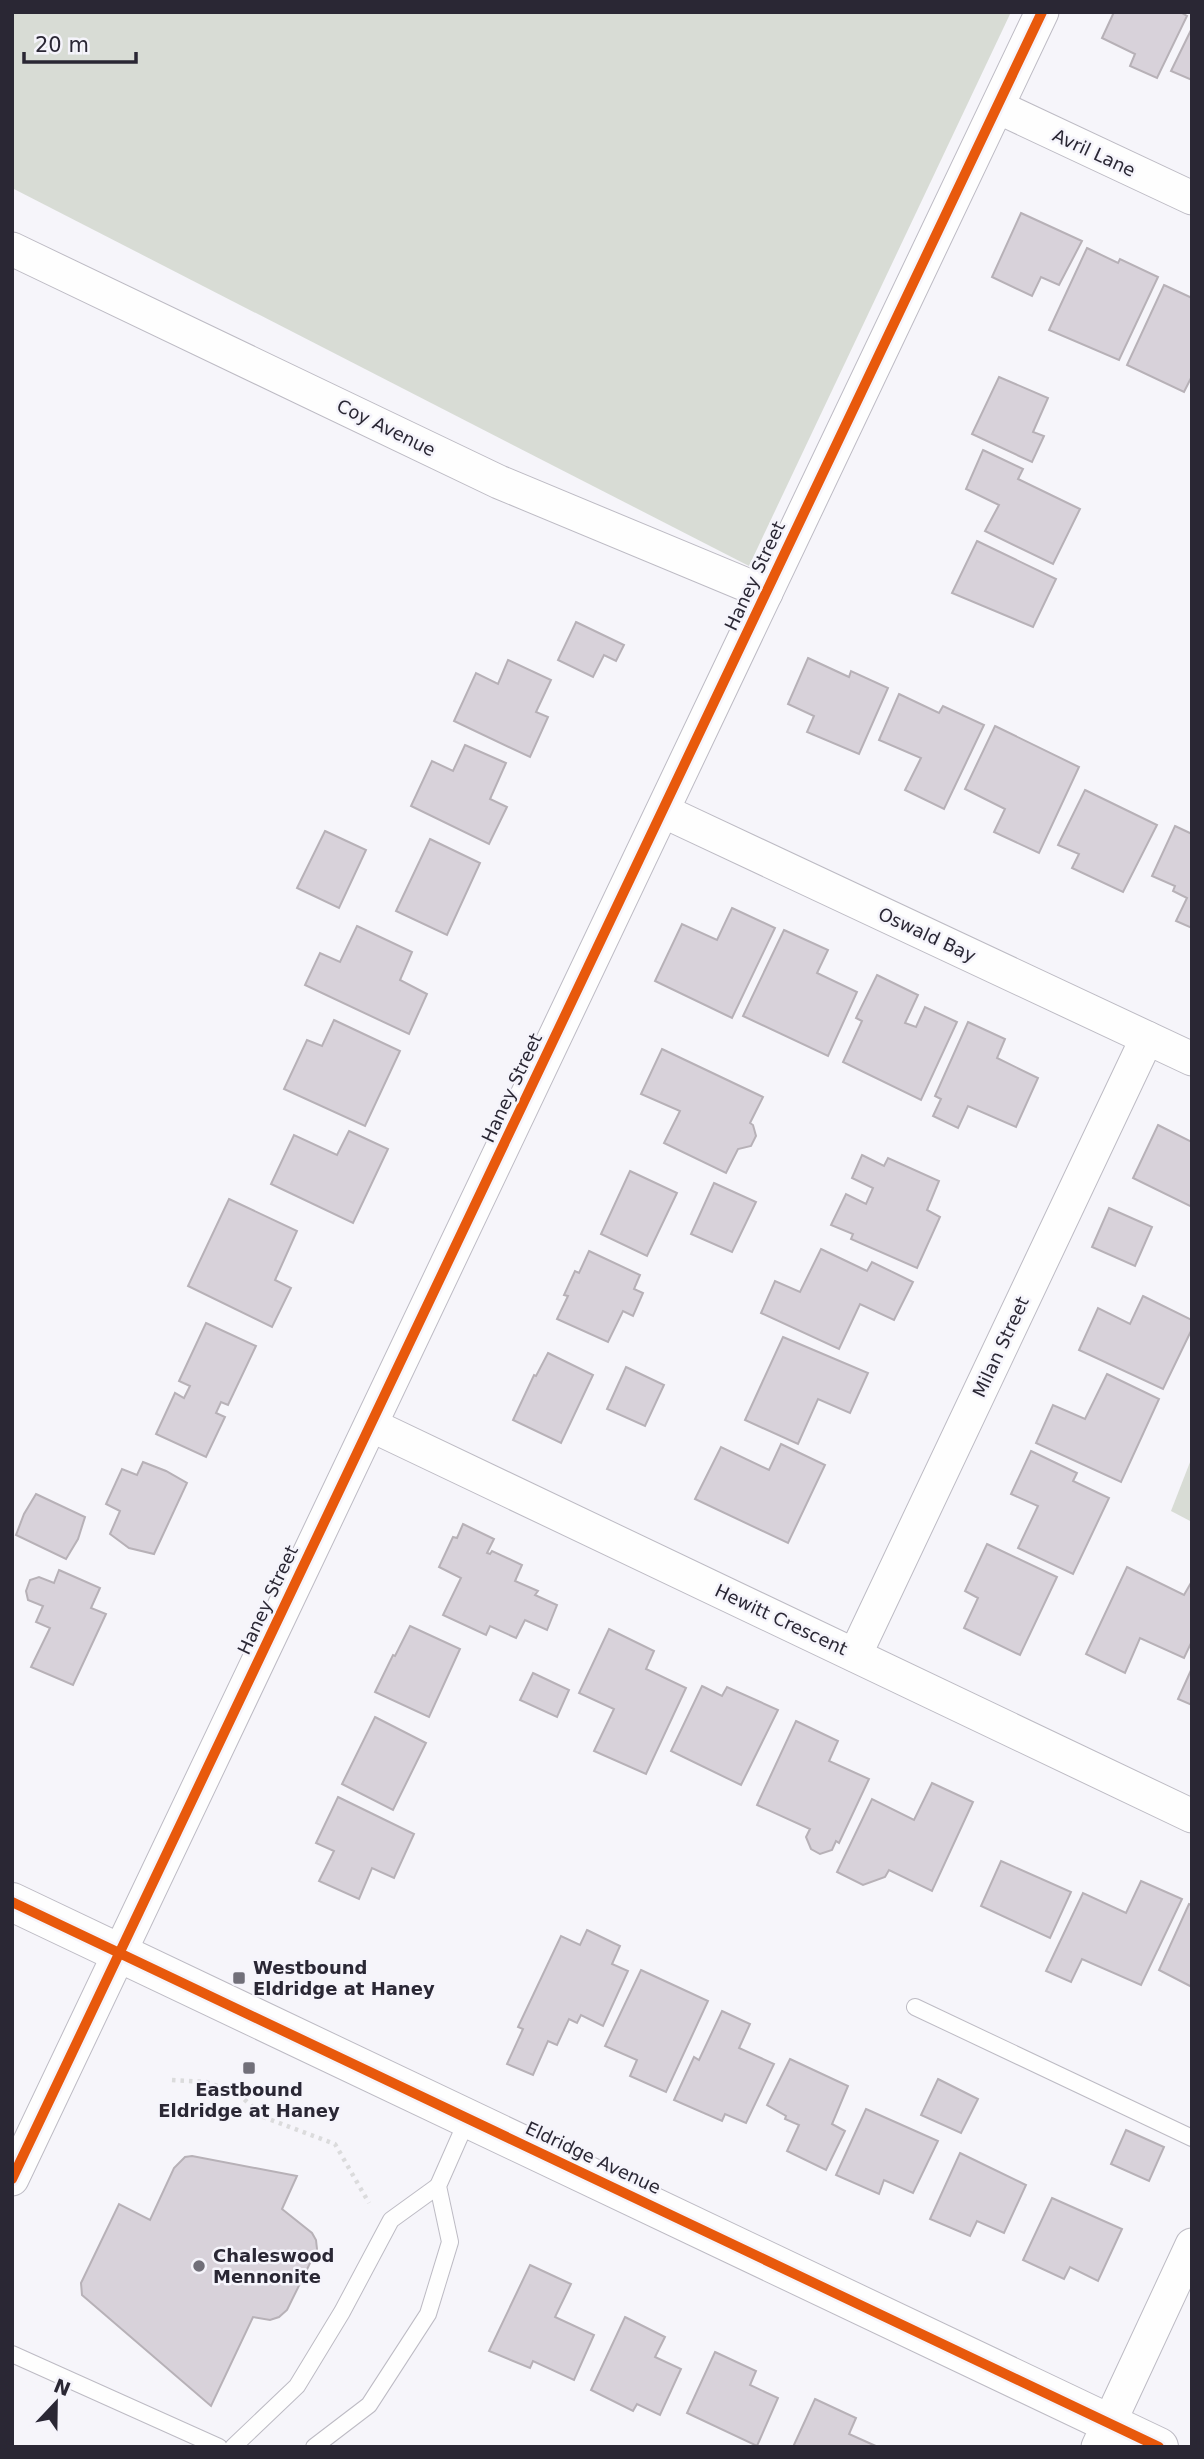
<svg xmlns="http://www.w3.org/2000/svg" width="1204" height="2459" font-family="'DejaVu Sans',sans-serif">
	<rect width="100%" height="100%" fill="#f6f5fa"/>
	<!-- green -->
	<g fill="#d8dcd5">
		<polygon points="12,12 1011,12 749,566 12,188"/>
		<polygon points="1192,1457 1192,1522 1171,1511"/>
	</g>
	<!-- building -->
	<g fill="#d8d2da" stroke="#b7b1b7" stroke-width="2">
		<polygon points="1114,12 1180,12 1187,16 1157,78 1130,66 1135,54 1102,38"/>
		<polygon points="1192,28 1192,80 1171,71"/>
		<polygon points="1021,213 1082,241 1059,285 1041,277 1032,296 992,277"/>
		<polygon points="1087,248 1118,263 1120,259 1158,277 1119,360 1049,330"/>
		<polygon points="1164,285 1192,298 1192,376 1184,392 1127,365"/>
		<polygon points="999,377 1048,398 1033,432 1044,436 1032,462 972,434"/>
		<polygon points="983,450 1023,469 1018,479 1080,509 1053,564 985,531 999,505 966,489"/>
		<polygon points="977,541 1056,579 1033,627 952,593"/>
		<polygon points="576,622 624,645 616,661 604,655 593,677 558,660"/>
		<polygon points="808,658 849,677 851,671 888,688 859,754 807,732 814,716 788,704"/>
		<polygon points="508,660 551,680 536,712 548,717 530,757 454,721 476,673 498,684"/>
		<polygon points="899,694 939,713 943,706 984,725 944,809 905,790 921,758 879,740"/>
		<polygon points="995,726 1079,767 1039,853 994,832 1005,809 965,789"/>
		<polygon points="465,745 506,763 490,799 507,807 489,844 411,806 432,761 453,771"/>
		<polygon points="1085,790 1157,825 1123,892 1072,868 1079,854 1058,845"/>
		<polygon points="1175,826 1192,834 1192,928 1176,921 1187,898 1173,891 1175,886 1152,876"/>
		<polygon points="325,831 366,850 339,908 297,888"/>
		<polygon points="430,839 480,863 447,935 396,911"/>
		<polygon points="732,908 775,928 732,1018 655,981 682,924 717,940"/>
		<polygon points="357,926 412,952 400,980 427,994 409,1034 305,985 320,953 340,962"/>
		<polygon points="784,930 828,950 817,973 857,992 828,1056 743,1016"/>
		<polygon points="877,975 918,995 905,1023 916,1027 925,1007 957,1022 921,1100 843,1062 862,1021 856,1018"/>
		<polygon points="334,1020 400,1051 365,1126 284,1089 307,1040 322,1046"/>
		<polygon points="968,1022 1005,1039 997,1058 1038,1078 1016,1127 968,1106 958,1128 933,1116 941,1099 935,1096"/>
		<polygon points="662,1049 763,1097 750,1123 753,1125 756,1136 751,1146 738,1149 726,1173 664,1143 680,1111 641,1094"/>
		<polygon points="1158,1125 1192,1142 1192,1207 1133,1178"/>
		<polygon points="349,1131 388,1149 353,1223 271,1184 294,1135 337,1155"/>
		<polygon points="862,1155 884,1166 888,1158 939,1181 927,1210 940,1217 917,1268 851,1239 853,1234 831,1225 846,1194 866,1204 873,1188 852,1178"/>
		<polygon points="630,1171 677,1193 647,1256 601,1234"/>
		<polygon points="714,1183 756,1202 732,1252 691,1234"/>
		<polygon points="229,1199 297,1231 275,1280 291,1288 272,1327 188,1286"/>
		<polygon points="1109,1208 1152,1227 1135,1266 1092,1247"/>
		<polygon points="821,1249 867,1271 872,1262 913,1282 894,1320 860,1304 839,1349 761,1313 775,1281 800,1292"/>
		<polygon points="589,1251 640,1275 634,1289 643,1293 633,1316 623,1311 608,1342 557,1319 568,1296 564,1295 575,1271 579,1273"/>
		<polygon points="1143,1296 1192,1320 1192,1329 1163,1389 1079,1350 1098,1308 1130,1324"/>
		<polygon points="206,1323 256,1346 228,1405 221,1402 216,1413 225,1417 206,1457 156,1434 175,1393 184,1398 190,1386 179,1381"/>
		<polygon points="783,1337 868,1373 850,1413 818,1399 798,1444 745,1420"/>
		<polygon points="548,1353 593,1375 561,1443 513,1420 534,1375 536,1376"/>
		<polygon points="626,1367 664,1385 645,1426 607,1409"/>
		<polygon points="1107,1374 1159,1399 1121,1482 1036,1443 1053,1405 1085,1419"/>
		<polygon points="781,1444 825,1465 788,1543 695,1499 721,1447 769,1470"/>
		<polygon points="1031,1451 1077,1473 1073,1481 1109,1498 1073,1574 1018,1548 1038,1506 1011,1494"/>
		<polygon points="143,1462 166,1471 187,1483 154,1554 129,1548 110,1534 120,1511 106,1504 122,1469 137,1475"/>
		<polygon points="36,1494 85,1517 78,1539 66,1559 16,1535 24,1514"/>
		<polygon points="463,1524 494,1539 487,1553 490,1554 492,1551 522,1565 515,1581 538,1591 535,1595 557,1605 547,1630 525,1620 516,1638 490,1626 486,1635 443,1615 461,1578 439,1567 453,1537 457,1538"/>
		<polygon points="987,1544 1057,1577 1020,1655 964,1628 978,1598 965,1591"/>
		<polygon points="1127,1567 1184,1595 1192,1581 1192,1641 1184,1658 1140,1638 1125,1673 1086,1654"/>
		<polygon points="59,1570 100,1588 91,1608 106,1614 73,1685 31,1667 50,1628 36,1622 43,1606 28,1600 26,1591 30,1580 39,1577 54,1583"/>
		<polygon points="410,1626 460,1649 429,1717 375,1692 393,1655 395,1656"/>
		<polygon points="609,1629 654,1651 646,1669 686,1688 646,1774 594,1751 614,1709 579,1693"/>
		<polygon points="1192,1668 1192,1705 1178,1699"/>
		<polygon points="533,1673 569,1690 557,1717 520,1700"/>
		<polygon points="702,1686 722,1696 727,1687 778,1710 741,1785 671,1751"/>
		<polygon points="375,1717 426,1743 393,1810 342,1784"/>
		<polygon points="796,1721 838,1741 829,1761 869,1779 839,1843 836,1841 832,1850 820,1854 811,1849 806,1837 810,1829 757,1805"/>
		<polygon points="932,1783 973,1802 932,1891 889,1870 885,1877 863,1885 837,1872 872,1799 914,1820"/>
		<polygon points="338,1797 414,1834 394,1878 372,1868 359,1899 319,1881 334,1851 316,1843"/>
		<polygon points="1001,1861 1071,1892 1050,1938 981,1906"/>
		<polygon points="1141,1881 1182,1899 1141,1985 1082,1959 1071,1982 1046,1971 1083,1893 1126,1913"/>
		<polygon points="1189,1904 1192,1905 1192,1987 1159,1970"/>
		<polygon points="587,1930 620,1946 612,1964 628,1971 603,2026 581,2015 577,2023 569,2019 557,2045 548,2041 533,2075 507,2064 523,2029 518,2027 561,1936 580,1945"/>
		<polygon points="641,1970 708,2001 666,2092 630,2076 637,2060 605,2046"/>
		<polygon points="722,2011 750,2024 739,2048 774,2064 746,2123 725,2114 722,2121 674,2100 694,2057 699,2060"/>
		<polygon points="790,2059 848,2086 832,2124 845,2131 826,2170 787,2151 799,2125 785,2119 786,2116 767,2105"/>
		<polygon points="938,2079 978,2099 961,2133 921,2115"/>
		<polygon points="866,2109 938,2141 913,2193 884,2180 879,2194 836,2175"/>
		<polygon points="1126,2130 1164,2147 1149,2181 1111,2164"/>
		<polygon points="960,2153 1026,2185 1004,2233 977,2221 970,2236 930,2219"/>
		<polygon points="192,2156 297,2176 282,2209 312,2233 316,2240 317,2249 287,2310 279,2317 270,2320 253,2317 211,2406 82,2295 81,2283 119,2204 150,2220 174,2168 185,2157"/>
		<polygon points="1052,2198 1122,2229 1098,2281 1070,2267 1064,2279 1023,2260"/>
		<polygon points="530,2265 571,2284 555,2317 594,2335 574,2380 533,2361 530,2368 489,2351"/>
		<polygon points="625,2317 665,2337 655,2357 681,2369 660,2415 637,2404 633,2411 591,2390"/>
		<polygon points="715,2352 756,2371 750,2385 778,2398 757,2446 687,2413"/>
		<polygon points="815,2399 856,2418 849,2434 878,2447 793,2447"/>
	</g>
	<g fill="none" stroke-linecap="round" stroke-linejoin="round">
		<!-- service casing -->
		<g stroke="#bdbbc4" stroke-width="18">
			<g id="service">
				<polyline points="915,2007 1192,2138"/>
				<polyline points="12,2354 219,2447"/>
				<polyline points="233,2447 297,2386 342,2312 391,2220 438,2186"/>
				<polyline points="314,2447 369,2405 428,2314 450,2242 438,2186 468,2118"/>
			</g>
		</g>
		<!-- minor casing -->
		<g stroke="#bdbbc4" stroke-width="35">
			<g id="minor">
				<polyline points="998,107 1192,198"/>
				<polyline points="12,249 499,482 766,593"/>
				<polyline points="663,811 1192,1059"/>
				<polyline points="371,1425 1192,1816"/>
				<polyline points="855,1655 1147,1038"/>
				<polyline points="12,2179 1042,12"/>
				<polyline points="1098,2447 1192,2245"/>
			</g>
		</g>
		<!-- tertiary casing -->
		<g stroke="#bdbbc4" stroke-width="40">
			<polyline id="tertiary" points="12,1902 1159,2447"/>
		</g>
		<!-- path -->
		<polyline stroke="#dbdbdc" stroke-width="4.5" stroke-dasharray="3.5 5" stroke-linecap="butt" points="172,2080 206,2082 229,2090 244,2099 263,2117 335,2144 369,2203"/>
		<!-- service -->
		<use href="#service" stroke="#fefefe" stroke-width="16"/>
		<!-- minor -->
		<use href="#minor" stroke="#fefefe" stroke-width="33"/>
		<!-- tertiary -->
		<use href="#tertiary" stroke="#fefefe" stroke-width="38"/>
		<!-- cycleway casing -->
		<g stroke="#f5f4fb" stroke-width="15">
			<g id="cycleway">
				<polyline points="12,1902 1159,2447"/>
				<polyline points="12,2179 1042,12"/>
			</g>
		</g>
		<!-- cycleway -->
		<use href="#cycleway" stroke="#e8590c" stroke-width="10"/>
	</g>
	<!-- markers -->
	<g fill="#716f79" stroke="#f5f4fb" stroke-width="2.5">
		<rect x="232" y="1971" width="14" height="14" rx="3.5"/>
		<rect x="242" y="2061" width="14" height="14" rx="3.5"/>
		<circle cx="199" cy="2266" r="7"/>
	</g>
	<g text-anchor="middle" stroke-width="5" stroke-linejoin="round" paint-order="stroke">
		<!-- street labels -->
		<g font-size="18" fill="#2a2734" stroke="#f5f4fb">
			<text transform="translate(1094 153) rotate(25)" y="6">Avril Lane</text>
			<text transform="translate(386 428) rotate(26)" y="6">Coy Avenue</text>
			<text transform="translate(755 576) rotate(-65)" y="6">Haney Street</text>
			<text transform="translate(927 935) rotate(25)" y="6">Oswald Bay</text>
			<text transform="translate(512 1088) rotate(-65)" y="6">Haney Street</text>
			<text transform="translate(1001 1347) rotate(-65)" y="6">Milan Street</text>
			<text transform="translate(268 1600) rotate(-65)" y="6">Haney Street</text>
			<text transform="translate(781 1620) rotate(25)" y="6">Hewitt Crescent</text>
			<text transform="translate(593 2158) rotate(25)" y="6">Eldridge Avenue</text>
		</g>
		<!-- poi labels -->
		<g font-size="18" font-weight="bold" fill="#2a2734" stroke="#f5f4fb" text-anchor="start">
			<text x="253" y="1974">Westbound<tspan x="253" dy="21">Eldridge at Haney</tspan></text>
			<text x="249" y="2096" text-anchor="middle">Eastbound<tspan x="249" dy="21">Eldridge at Haney</tspan></text>
			<text x="213" y="2262">Chaleswood<tspan x="213" dy="21">Mennonite</tspan></text>
		</g>
	</g>
	<!-- border -->
	<rect width="1204" height="2459" fill="none" stroke="#2a2734" stroke-width="28"/>
	<!-- north arrow -->
	<g transform="translate(56 2403) rotate(22)" stroke="#f5f4fb" stroke-width="5" paint-order="stroke">
	<path d="M0-5L12 26L0 18L-12 26Z" fill="#2a2734"/>
	<text y="-10" font-size="19" font-weight="bold" text-anchor="middle" fill="#2a2734">N</text>
	</g>
	<!-- scale -->
	<path d="M24 52v10h112v-10" fill="none" stroke="#2a2734" stroke-width="3.5"/>
	<text x="35" y="52" font-size="21" fill="#2a2734" stroke="#f5f4fb" stroke-width="5" paint-order="stroke">20 m</text>
</svg>
